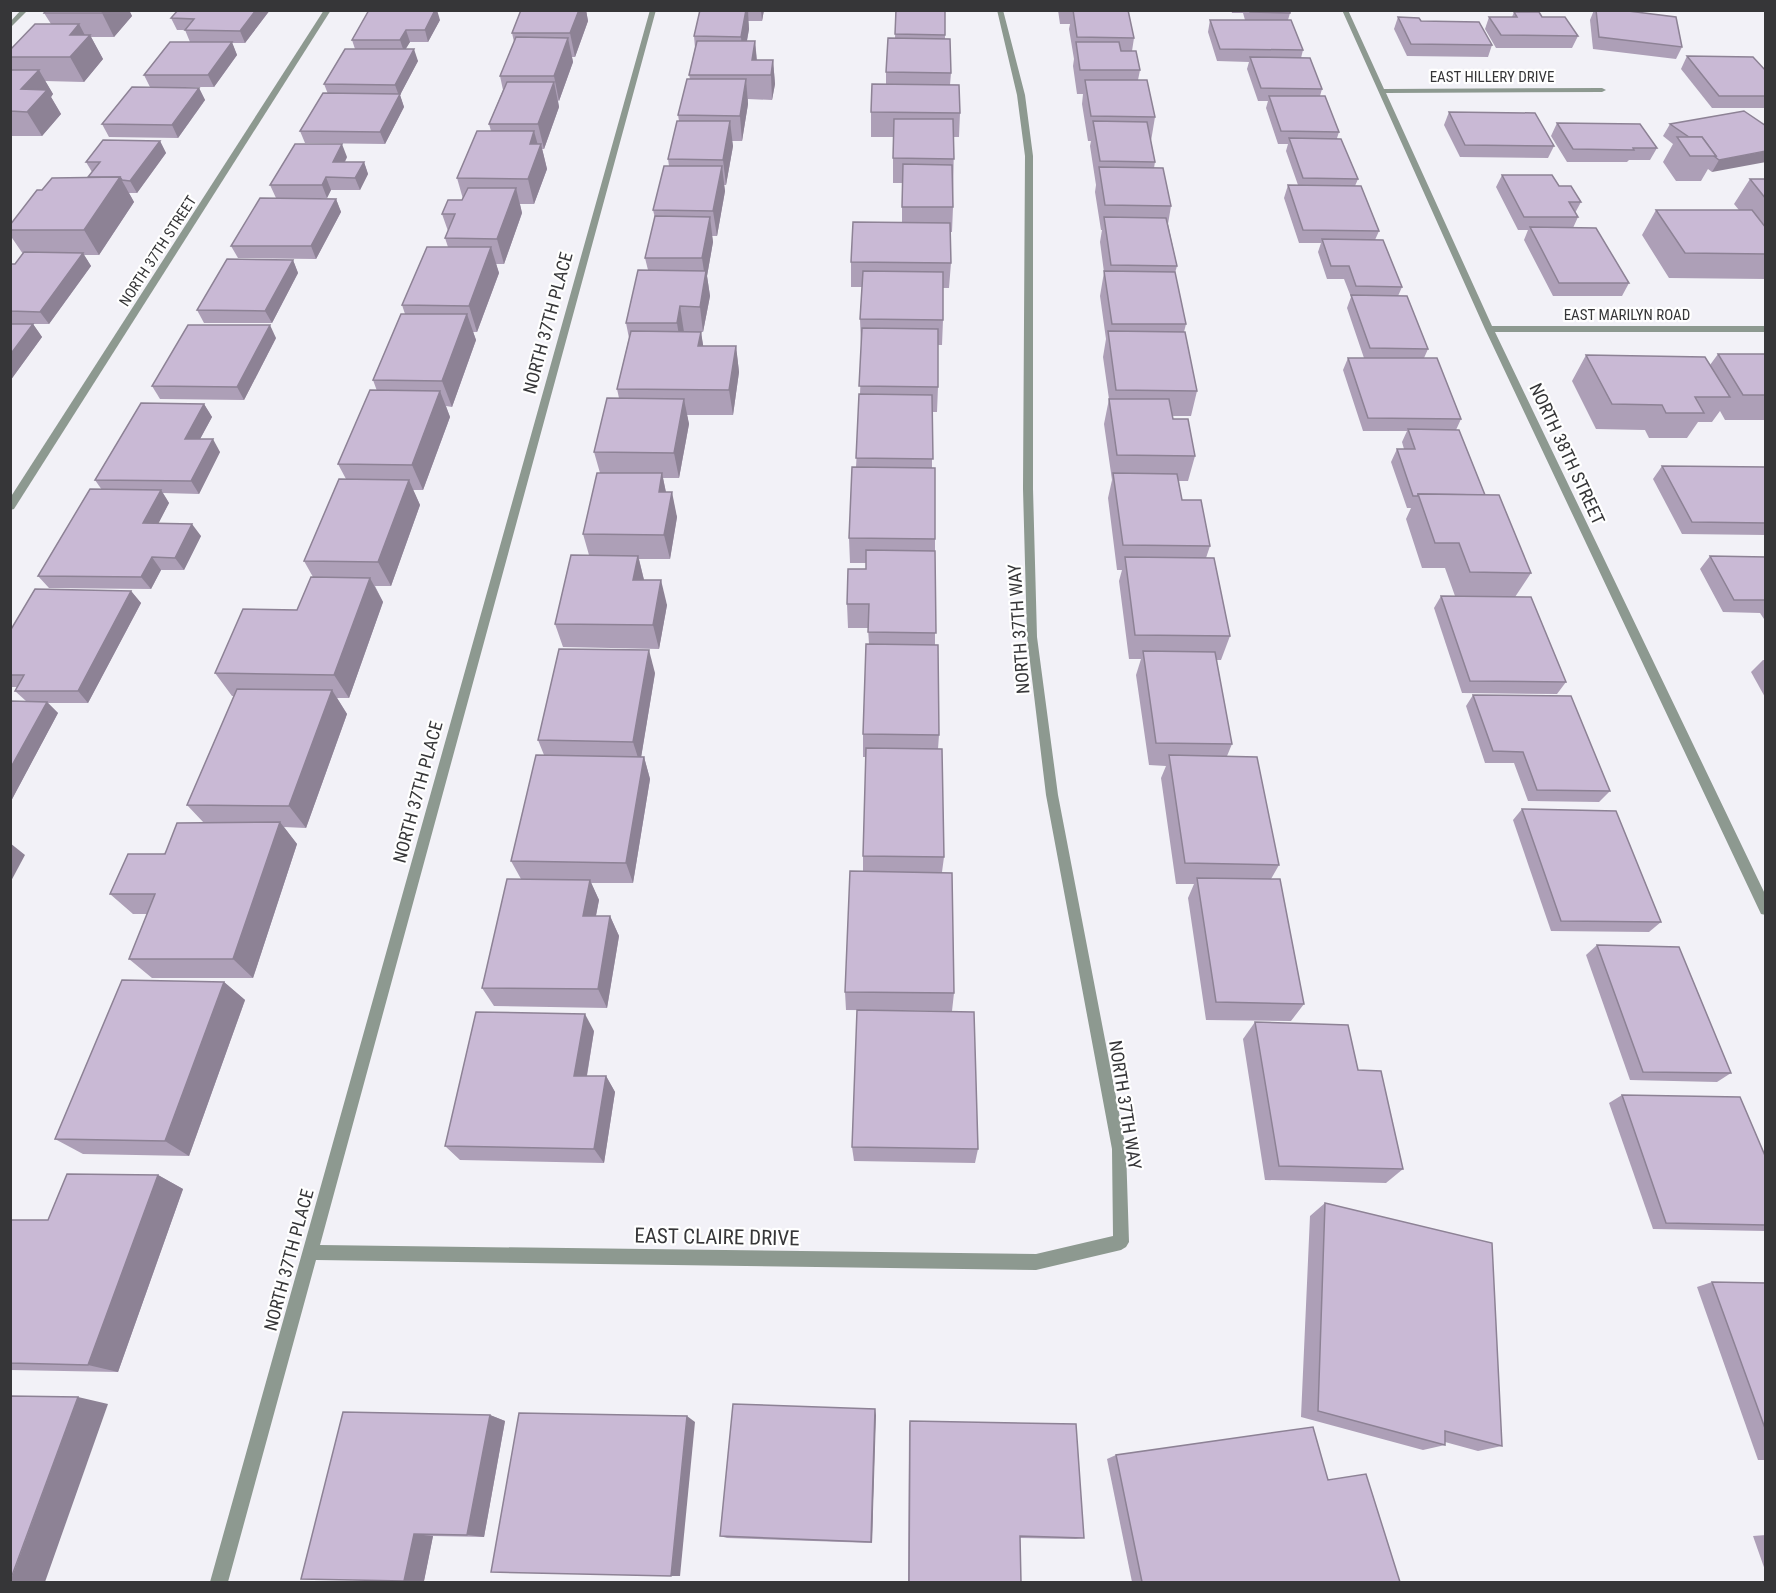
<svg xmlns="http://www.w3.org/2000/svg" width="1776" height="1593" font-family="'Roboto Condensed',sans-serif">
	<rect width="100%" height="100%" fill="#f2f1f7"/>
	<g fill="none" stroke-linecap="round" stroke-linejoin="round">
		<!-- minor -->
		<g fill="#8d9990" fill-rule="evenodd">
			<polygon points="21,10 28,10 10,28 10,22"/>
			<polygon points="324,10 331,10 14,509 10,510 10,498"/>
			<polygon points="650,10 656,10 320,1245 1036,1254 1113,1236 1112,1149 1046,795 1027,637 1023,489 1025,156 1017,95 997,10 1003,10 1025,95 1033,156 1033,489 1037,637 1058,795 1126,1149 1129,1242 1126,1247 1121,1250 1036,1270 316,1260 228,1582 210,1582"/>
			<polygon points="1342,10 1348,10 1384,89 1602,88 1606,90 1602,92 1386,93 1492,326 1766,326 1766,332 1495,332 1766,896 1766,915 1761,914 1485,329"/>
		</g>
	</g>
	<!-- wall -->
	<g fill="#ad9fb7">
		<polygon points="46,10 129,10 132,16 114,37 91,37 103,59 84,82 45,81 53,94 51,97 61,114 42,136 10,136 10,70 12,70 10,68 10,50 51,24 44,13"/>
		<polygon points="270,10 245,43 232,43 237,55 214,87 150,87 144,75 190,42 185,30 177,30 171,18"/>
		<polygon points="521,10 586,10 588,21 575,57 572,57 573,62 559,101 558,100 559,107 544,149 542,149 547,169 534,204 520,204 522,213 504,264 496,264 499,273 477,332 473,332 476,340 452,407 446,406 450,417 423,490 413,490 420,505 391,586 375,586 383,602 349,698 337,698 347,714 306,828 284,827 297,844 253,978 152,978 129,959 147,914 133,914 110,894 204,823 187,805 234,696 232,696 215,673 297,610 313,577 304,561 346,479 338,464 377,391 373,380 405,314 402,305 448,247 445,238 448,231 442,214 462,200 463,199 457,178 491,131 489,124 503,90 500,76 514,42 512,33"/>
		<polygon points="700,10 764,10 762,21 748,21 749,29 747,41 755,41 757,60 773,60 775,84 772,100 748,99 748,104 742,141 732,141 733,146 726,185 724,185 725,191 717,236 712,236 713,242 707,276 710,296 703,332 701,332 703,346 736,346 739,372 733,415 687,415 689,424 679,478 663,478 666,492 677,517 670,559 639,559 644,580 667,605 659,649 563,647 555,624 589,555 583,534 600,473 594,452 619,398 617,389 629,338 626,323 648,270 645,258 655,218 653,210 669,166 668,159 679,121 678,115 690,79 689,75 695,48 694,36"/>
		<polygon points="896,10 945,10 945,39 951,73 950,85 960,113 959,137 954,137 953,207 952,232 950,232 951,263 949,288 943,288 943,320 942,345 938,345 938,387 937,412 932,412 932,468 935,539 935,645 939,735 938,749 944,857 942,872 954,993 952,1011 846,1010 845,992 863,871 863,856 866,757 863,757 863,734 869,644 868,628 848,628 847,604 866,569 866,563 850,563 849,538 856,467 860,394 862,345 861,345 860,319 862,287 851,287 851,262 902,223 902,183 893,183 893,137 871,137 871,112 886,84 886,72 895,38"/>
		<polygon points="1058,10 1128,10 1134,38 1132,51 1140,70 1138,80 1155,117 1151,141 1155,162 1154,168 1171,206 1168,224 1177,266 1175,273 1186,324 1184,332 1197,391 1191,416 1173,416 1173,419 1195,456 1188,481 1178,481 1182,500 1210,546 1206,558 1230,636 1221,660 1216,660 1232,744 1227,756 1279,865 1271,879 1304,1004 1291,1021 1206,1020 1188,898 1194,884 1176,884 1161,778 1166,766 1149,765 1136,675 1141,659 1129,659 1119,581 1122,570 1117,570 1108,498 1112,480 1104,424 1109,399 1103,357 1106,339 1100,296 1104,272 1100,242 1102,230 1101,230 1095,192 1096,185 1090,146 1091,141 1088,141 1082,104 1083,94 1077,94 1073,66 1074,59 1069,29 1070,24 1060,24"/>
		<polygon points="1231,10 1290,10 1290,13 1288,20 1303,50 1301,58 1322,89 1320,96 1339,132 1337,138 1358,179 1355,186 1379,231 1375,240 1402,287 1398,296 1428,349 1424,358 1461,419 1456,430 1485,495 1531,573 1515,597 1455,596 1445,568 1422,568 1406,519 1411,508 1407,508 1391,462 1397,449 1404,449 1402,442 1407,431 1363,431 1343,370 1348,358 1364,358 1347,308 1351,297 1344,279 1327,279 1318,252 1321,243 1299,243 1284,198 1288,185 1298,185 1286,151 1288,144 1278,144 1266,108 1268,101 1258,101 1247,69 1249,62 1217,61 1208,32 1210,20 1245,20 1243,13 1232,13"/>
		<polygon points="1594,10 1620,10 1682,47 1676,59 1593,49 1590,20"/>
		<polygon points="1514,12 1542,17 1578,36 1572,48 1496,48 1485,29 1489,17 1512,17"/>
		<polygon points="1398,17 1421,21 1492,45 1488,57 1407,56 1394,29"/>
		<polygon points="440,20 428,42 410,42 405,49 418,61 400,95 404,107 385,144 305,143 300,131 328,94 324,84 355,49 352,40"/>
		<polygon points="1687,56 1766,71 1766,108 1712,108 1681,69"/>
		<polygon points="199,88 205,100 178,138 109,137 102,124"/>
		<polygon points="1449,112 1554,146 1548,158 1460,157 1444,125"/>
		<polygon points="1557,123 1657,148 1650,160 1629,160 1627,162 1567,162 1551,136"/>
		<polygon points="1670,124 1766,126 1712,172 1708,169 1701,181 1676,181 1663,162 1673,144 1663,136"/>
		<polygon points="160,141 166,153 137,193 129,193 134,202 99,255 84,255 91,266 49,324 33,324 42,337 10,381 10,264 15,264 23,254 10,235 10,225 42,190 88,177 92,172 86,162"/>
		<polygon points="347,157 345,162 364,162 368,174 360,190 331,190 327,198 276,198 270,185"/>
		<polygon points="1502,175 1559,186 1581,202 1575,213 1578,217 1573,228 1629,283 1622,296 1553,296 1524,240 1528,230 1518,230 1496,187"/>
		<polygon points="1750,179 1766,179 1766,279 1669,278 1642,235 1656,210 1739,210 1734,204"/>
		<polygon points="336,199 341,212 316,259 238,258 231,246"/>
		<polygon points="293,260 298,273 272,323 204,323 197,310"/>
		<polygon points="276,338 244,400 160,399 152,386"/>
		<polygon points="1718,354 1766,354 1766,420 1725,420 1720,411 1712,422 1698,422 1687,438 1649,438 1645,430 1596,429 1572,381 1586,355 1710,365"/>
		<polygon points="204,404 212,417 200,439 220,452 199,494 163,493 169,503 158,523 201,536 184,570 161,570 151,589 49,588 38,576 102,490 95,480"/>
		<polygon points="1662,466 1766,467 1766,535 1682,534 1653,479"/>
		<polygon points="1710,556 1766,557 1766,622 1760,613 1723,612 1700,569"/>
		<polygon points="131,591 141,603 88,703 48,703 58,713 10,803 10,701 26,701 15,691 17,687 10,687 10,631"/>
		<polygon points="1441,596 1566,682 1557,694 1462,693 1434,608"/>
		<polygon points="1763,660 1766,660 1766,699 1751,672"/>
		<polygon points="655,673 641,757 644,757 650,779 633,883 591,883 599,900 596,916 610,916 619,936 607,1008 494,1006 482,988 521,879 511,861 544,755 538,740"/>
		<polygon points="1473,695 1610,791 1599,802 1528,801 1514,763 1485,763 1466,706"/>
		<polygon points="1522,809 1661,922 1649,932 1551,931 1513,820"/>
		<polygon points="1597,945 1731,1073 1717,1082 1630,1080 1586,955"/>
		<polygon points="224,982 245,1000 189,1156 83,1154 55,1139"/>
		<polygon points="1255,1022 1403,1169 1386,1183 1265,1180 1243,1039"/>
		<polygon points="594,1031 587,1076 606,1076 615,1092 604,1163 460,1160 445,1146"/>
		<polygon points="1622,1095 1766,1158 1766,1231 1653,1229 1609,1103"/>
		<polygon points="852,1147 978,1149 975,1163 854,1161"/>
		<polygon points="158,1175 183,1189 118,1372 10,1370 10,1220 48,1220"/>
		<polygon points="1325,1203 1502,1446 1478,1451 1445,1442 1445,1445 1423,1450 1301,1417 1310,1216"/>
		<polygon points="1712,1282 1766,1283 1766,1460 1758,1460 1697,1287"/>
		<polygon points="875,1409 872,1543 727,1538 720,1536"/>
		<polygon points="490,1415 505,1421 484,1537 433,1536 424,1581 301,1579"/>
		<polygon points="910,1421 1084,1538 1076,1539 1020,1538 1021,1582 908,1582 909,1426"/>
		<polygon points="1116,1455 1328,1480 1400,1582 1132,1582 1107,1459"/>
		<polygon points="1766,1535 1766,1573 1753,1536"/>
	</g>
	<!-- shaded-wall -->
	<g fill="#8d8295">
		<polygon points="104,10 129,10 132,16 114,37 102,13"/>
		<polygon points="256,10 270,10 245,43 240,31"/>
		<polygon points="435,10 437,10 440,20 428,42 425,30"/>
		<polygon points="579,10 586,10 588,21 575,57 570,33"/>
		<polygon points="746,10 748,10 749,29 743,61 741,37"/>
		<polygon points="761,10 764,10 762,21"/>
		<polygon points="79,24 87,39 90,35 103,59 84,82 70,57 70,35"/>
		<polygon points="406,30 410,42 404,52 400,40"/>
		<polygon points="568,38 573,62 559,101 554,76"/>
		<polygon points="755,41 757,65 752,60"/>
		<polygon points="232,42 237,55 214,87 208,75"/>
		<polygon points="414,49 418,61 400,95 404,107 385,144 380,132 399,96 395,85"/>
		<polygon points="773,60 775,84 772,100 771,75"/>
		<polygon points="39,70 53,94 51,97 61,114 42,136 27,112 21,89"/>
		<polygon points="746,79 748,104 742,141 740,116"/>
		<polygon points="554,82 559,107 544,149 538,124"/>
		<polygon points="199,88 205,100 178,138 172,125"/>
		<polygon points="730,121 733,146 726,185 723,160"/>
		<polygon points="534,131 539,149 541,144 547,169 534,204 528,179 530,144"/>
		<polygon points="160,141 166,153 137,193 130,181"/>
		<polygon points="342,144 347,157 338,174 333,162"/>
		<polygon points="1766,151 1766,162 1712,172 1719,160"/>
		<polygon points="364,162 368,174 360,190 355,178"/>
		<polygon points="722,166 725,191 717,236 713,211"/>
		<polygon points="120,177 134,202 99,255 84,230"/>
		<polygon points="326,177 331,190 327,198 322,185"/>
		<polygon points="516,188 522,213 504,264 497,239"/>
		<polygon points="336,199 341,212 316,259 311,246"/>
		<polygon points="710,217 713,242 707,276 710,296 703,332 700,307 705,278 702,258"/>
		<polygon points="491,247 499,273 477,332 469,306"/>
		<polygon points="83,253 91,266 49,324 40,312"/>
		<polygon points="293,260 298,273 272,323 265,311"/>
		<polygon points="680,306 684,332 681,349 677,323"/>
		<polygon points="467,314 476,340 452,407 442,381"/>
		<polygon points="33,324 42,337 10,381 10,355"/>
		<polygon points="270,325 276,338 244,400 237,387"/>
		<polygon points="701,332 705,357 698,346"/>
		<polygon points="736,346 739,372 733,415 729,390"/>
		<polygon points="440,391 450,417 423,490 412,465"/>
		<polygon points="684,399 689,424 679,478 674,453"/>
		<polygon points="204,404 212,417 193,452 185,439"/>
		<polygon points="213,439 220,452 199,494 191,481"/>
		<polygon points="662,473 667,498 659,492"/>
		<polygon points="409,480 420,505 391,586 378,562"/>
		<polygon points="161,490 169,503 152,536 143,523"/>
		<polygon points="672,492 677,517 670,559 664,535"/>
		<polygon points="192,524 201,536 184,570 175,558"/>
		<polygon points="638,556 644,580 633,580"/>
		<polygon points="152,557 161,570 151,589 141,577"/>
		<polygon points="370,578 383,602 349,698 334,675"/>
		<polygon points="661,580 667,605 659,649 653,625"/>
		<polygon points="131,591 141,603 88,703 78,691"/>
		<polygon points="649,650 655,673 640,764 633,742"/>
		<polygon points="332,690 347,714 306,828 289,806"/>
		<polygon points="47,702 58,713 10,803 10,769"/>
		<polygon points="644,757 650,779 633,883 626,863"/>
		<polygon points="280,822 297,844 253,978 233,959"/>
		<polygon points="10,843 25,855 10,883"/>
		<polygon points="590,880 599,900 592,935 583,916"/>
		<polygon points="610,916 619,936 607,1008 598,989"/>
		<polygon points="224,982 245,1000 189,1156 165,1141"/>
		<polygon points="585,1014 594,1031 584,1092 574,1076"/>
		<polygon points="606,1076 615,1092 604,1163 594,1149"/>
		<polygon points="158,1175 183,1189 118,1372 88,1365"/>
		<polygon points="78,1397 108,1404 45,1582 10,1582"/>
		<polygon points="875,1409 876,1415 872,1543 871,1542"/>
		<polygon points="490,1415 505,1421 484,1537 467,1535"/>
		<polygon points="687,1416 695,1422 680,1576 671,1576"/>
		<polygon points="414,1534 433,1536 424,1581 404,1581"/>
	</g>
	<!-- building -->
	<g fill="#c9b9d5" stroke="#8d8295" stroke-width="1.5">
		<polygon points="46,10 104,10 102,13 44,13"/>
		<polygon points="178,10 256,10 240,31 185,30 194,19 171,18"/>
		<polygon points="369,10 435,10 425,30 406,30 400,40 352,40"/>
		<polygon points="521,10 579,10 570,33 512,33"/>
		<polygon points="700,10 746,10 741,37 694,36"/>
		<polygon points="896,10 945,10 945,35 895,34"/>
		<polygon points="1073,10 1128,10 1134,38 1077,37"/>
		<polygon points="1249,10 1290,10 1290,13 1250,12"/>
		<polygon points="1596,10 1620,10 1676,17 1682,47 1599,37"/>
		<polygon points="1514,12 1539,12 1542,17 1565,17 1578,36 1501,35 1489,17 1517,17"/>
		<polygon points="1398,17 1419,18 1421,21 1479,22 1492,45 1411,44"/>
		<polygon points="1210,20 1291,20 1303,50 1220,49"/>
		<polygon points="35,24 79,24 70,35 90,35 70,57 10,57 10,50"/>
		<polygon points="516,37 568,38 554,76 500,76"/>
		<polygon points="888,38 950,39 951,73 886,72"/>
		<polygon points="697,41 755,41 752,60 773,60 771,75 689,75"/>
		<polygon points="170,42 232,42 208,75 144,75"/>
		<polygon points="1076,42 1119,42 1121,51 1136,51 1140,70 1080,70"/>
		<polygon points="345,49 414,49 395,85 324,84"/>
		<polygon points="1687,56 1753,57 1766,71 1766,96 1719,96"/>
		<polygon points="1250,57 1310,58 1322,89 1261,88"/>
		<polygon points="10,70 39,70 21,89 47,90 27,112 10,111"/>
		<polygon points="687,79 746,79 740,116 678,115"/>
		<polygon points="1085,80 1147,80 1155,117 1091,116"/>
		<polygon points="507,82 554,82 538,124 489,124"/>
		<polygon points="872,84 959,85 960,113 871,112"/>
		<polygon points="132,87 199,88 172,125 102,124"/>
		<polygon points="323,93 400,94 380,132 300,131"/>
		<polygon points="1269,96 1325,96 1339,132 1281,131"/>
		<polygon points="1744,111 1766,126 1766,151 1719,160 1714,156 1716,156 1702,137 1689,137 1670,124"/>
		<polygon points="1449,112 1535,113 1554,146 1465,145"/>
		<polygon points="894,119 953,119 954,159 893,158"/>
		<polygon points="677,121 730,121 723,160 668,159"/>
		<polygon points="1093,121 1147,122 1155,162 1100,161"/>
		<polygon points="1557,123 1640,124 1657,148 1633,148 1634,150 1573,149"/>
		<polygon points="477,131 534,131 530,144 541,144 528,179 457,178"/>
		<polygon points="1677,137 1702,137 1716,156 1690,156"/>
		<polygon points="1289,138 1341,139 1358,179 1303,178"/>
		<polygon points="103,140 160,141 130,181 122,180 120,177 88,177 100,162 86,162"/>
		<polygon points="295,144 342,144 333,162 364,162 355,178 326,177 322,185 270,185"/>
		<polygon points="903,164 952,165 953,207 902,207"/>
		<polygon points="664,166 722,166 713,211 653,210"/>
		<polygon points="1099,167 1163,168 1171,206 1105,205"/>
		<polygon points="1502,175 1552,175 1559,186 1571,186 1581,202 1569,202 1578,217 1524,217"/>
		<polygon points="120,177 84,230 10,230 10,225 37,190 42,190 52,178"/>
		<polygon points="1750,179 1766,179 1766,199"/>
		<polygon points="1288,185 1361,186 1379,231 1303,230"/>
		<polygon points="468,188 516,188 497,239 445,238 455,214 442,214 448,200 462,200"/>
		<polygon points="260,198 336,199 311,246 231,246"/>
		<polygon points="1656,210 1752,210 1766,228 1766,254 1685,253"/>
		<polygon points="655,216 710,217 702,258 645,258"/>
		<polygon points="1104,217 1166,218 1177,266 1111,265"/>
		<polygon points="853,222 950,223 951,263 851,262"/>
		<polygon points="1530,227 1596,228 1629,283 1559,283"/>
		<polygon points="1322,239 1383,240 1402,287 1356,286 1349,266 1331,266"/>
		<polygon points="427,247 491,247 469,306 402,305"/>
		<polygon points="24,252 83,253 40,312 10,311 10,264 15,264"/>
		<polygon points="227,259 293,260 265,311 197,310"/>
		<polygon points="638,270 706,271 700,307 680,306 677,323 626,323"/>
		<polygon points="863,271 943,272 943,320 860,319"/>
		<polygon points="1104,271 1175,272 1186,324 1112,324"/>
		<polygon points="1351,295 1407,296 1428,349 1370,348"/>
		<polygon points="401,314 467,314 442,381 373,380"/>
		<polygon points="10,324 33,324 10,355"/>
		<polygon points="188,325 270,325 237,387 152,386"/>
		<polygon points="862,328 938,329 938,387 859,386"/>
		<polygon points="631,331 701,332 698,346 736,346 729,390 617,389"/>
		<polygon points="1108,331 1185,332 1197,391 1116,390"/>
		<polygon points="1718,354 1766,354 1766,395 1743,395"/>
		<polygon points="1586,355 1705,357 1730,397 1695,397 1704,413 1666,413 1662,405 1612,404"/>
		<polygon points="1348,358 1437,358 1461,419 1368,418"/>
		<polygon points="370,390 440,391 412,465 338,464"/>
		<polygon points="859,394 932,395 933,459 856,458"/>
		<polygon points="607,398 684,399 674,453 594,452"/>
		<polygon points="1109,399 1169,399 1173,419 1188,419 1195,456 1117,455"/>
		<polygon points="141,403 204,404 185,439 213,439 191,481 95,480"/>
		<polygon points="1408,429 1459,430 1485,495 1418,494 1418,496 1413,496 1397,449 1415,449"/>
		<polygon points="1662,466 1766,467 1766,523 1692,522"/>
		<polygon points="852,467 935,468 935,539 849,538"/>
		<polygon points="597,473 662,473 659,492 672,492 664,535 583,534"/>
		<polygon points="1113,473 1177,474 1182,500 1201,500 1210,546 1123,545"/>
		<polygon points="339,479 409,480 378,562 304,561"/>
		<polygon points="90,489 161,490 143,523 192,524 175,558 152,557 141,577 38,576"/>
		<polygon points="1418,494 1499,495 1531,573 1470,572 1459,543 1435,543"/>
		<polygon points="866,550 935,551 936,633 868,632 869,604 847,604 848,569 866,569"/>
		<polygon points="571,555 638,556 633,580 661,580 653,625 555,624"/>
		<polygon points="1710,556 1766,557 1766,600 1734,600"/>
		<polygon points="1125,557 1214,558 1230,636 1135,635"/>
		<polygon points="311,577 370,578 334,675 215,673 243,609 297,610"/>
		<polygon points="35,589 131,591 78,691 15,691 24,675 10,675 10,631"/>
		<polygon points="1441,596 1531,597 1566,682 1470,681"/>
		<polygon points="866,644 938,645 939,735 863,734"/>
		<polygon points="559,649 649,650 633,742 538,740"/>
		<polygon points="1143,651 1215,652 1232,744 1156,743"/>
		<polygon points="237,689 332,690 289,806 187,805"/>
		<polygon points="1473,695 1571,696 1610,791 1537,790 1523,752 1493,751"/>
		<polygon points="10,701 47,702 10,769"/>
		<polygon points="866,748 942,749 944,857 863,856"/>
		<polygon points="536,755 644,757 626,863 511,861"/>
		<polygon points="1169,755 1257,757 1279,865 1185,863"/>
		<polygon points="1522,809 1616,811 1661,922 1561,921"/>
		<polygon points="280,822 233,959 129,959 155,894 110,894 128,854 165,854 177,823"/>
		<polygon points="850,871 952,873 954,993 845,992"/>
		<polygon points="1197,878 1280,879 1304,1004 1216,1002"/>
		<polygon points="507,879 590,880 583,916 610,916 598,989 482,988"/>
		<polygon points="1597,945 1679,947 1731,1073 1643,1072"/>
		<polygon points="122,980 224,982 165,1141 55,1139"/>
		<polygon points="857,1010 974,1012 978,1149 852,1147"/>
		<polygon points="476,1012 585,1014 574,1076 606,1076 594,1149 445,1146"/>
		<polygon points="1255,1022 1348,1025 1358,1070 1381,1071 1403,1169 1279,1166"/>
		<polygon points="1622,1095 1740,1097 1766,1158 1766,1225 1666,1223"/>
		<polygon points="67,1174 158,1175 88,1365 10,1363 10,1220 48,1220"/>
		<polygon points="1325,1203 1492,1243 1502,1446 1445,1431 1445,1445 1318,1411"/>
		<polygon points="1712,1282 1766,1283 1766,1431"/>
		<polygon points="10,1396 78,1397 10,1581"/>
		<polygon points="733,1404 875,1409 871,1542 720,1536"/>
		<polygon points="343,1412 490,1415 467,1535 414,1534 404,1581 301,1579"/>
		<polygon points="519,1413 687,1416 671,1576 491,1572"/>
		<polygon points="910,1421 1076,1424 1084,1538 1020,1536 1021,1582 909,1582"/>
		<polygon points="1313,1427 1328,1480 1366,1474 1400,1582 1142,1582 1116,1455"/>
	</g>
	<g text-anchor="middle" stroke-width="4.5" stroke-linejoin="round" paint-order="stroke">
		<!-- far-street labels -->
		<g font-size="15" fill="#363638" stroke="#fff">
			<text x="1492" y="82">EAST HILLERY DRIVE</text>
			<text transform="translate(158 251) rotate(-57)" y="5">NORTH 37TH STREET</text>
			<text x="1627" y="320">EAST MARILYN ROAD</text>
		</g>
		<!-- street labels -->
		<g font-size="18" fill="#363638" stroke="#fff">
			<text transform="translate(548 323) rotate(-75)" y="6">NORTH 37TH PLACE</text>
			<text transform="translate(1567 454) rotate(65)" y="6">NORTH 38TH STREET</text>
			<text transform="translate(1019 629) rotate(-94)" y="6">NORTH 37TH WAY</text>
			<text transform="translate(418 792) rotate(-75)" y="6">NORTH 37TH PLACE</text>
			<text transform="translate(1125 1105) rotate(81)" y="6">NORTH 37TH WAY</text>
			<text transform="translate(289 1260) rotate(-75)" y="6">NORTH 37TH PLACE</text>
		</g>
		<!-- near-street labels -->
		<g font-size="21" fill="#363638" stroke="#fff">
			<text transform="translate(717 1237) rotate(1)" y="7">EAST CLAIRE DRIVE</text>
		</g>
	</g>
	<!-- border -->
	<rect width="1776" height="1593" fill="none" stroke="#363638" stroke-width="24"/>
</svg>
